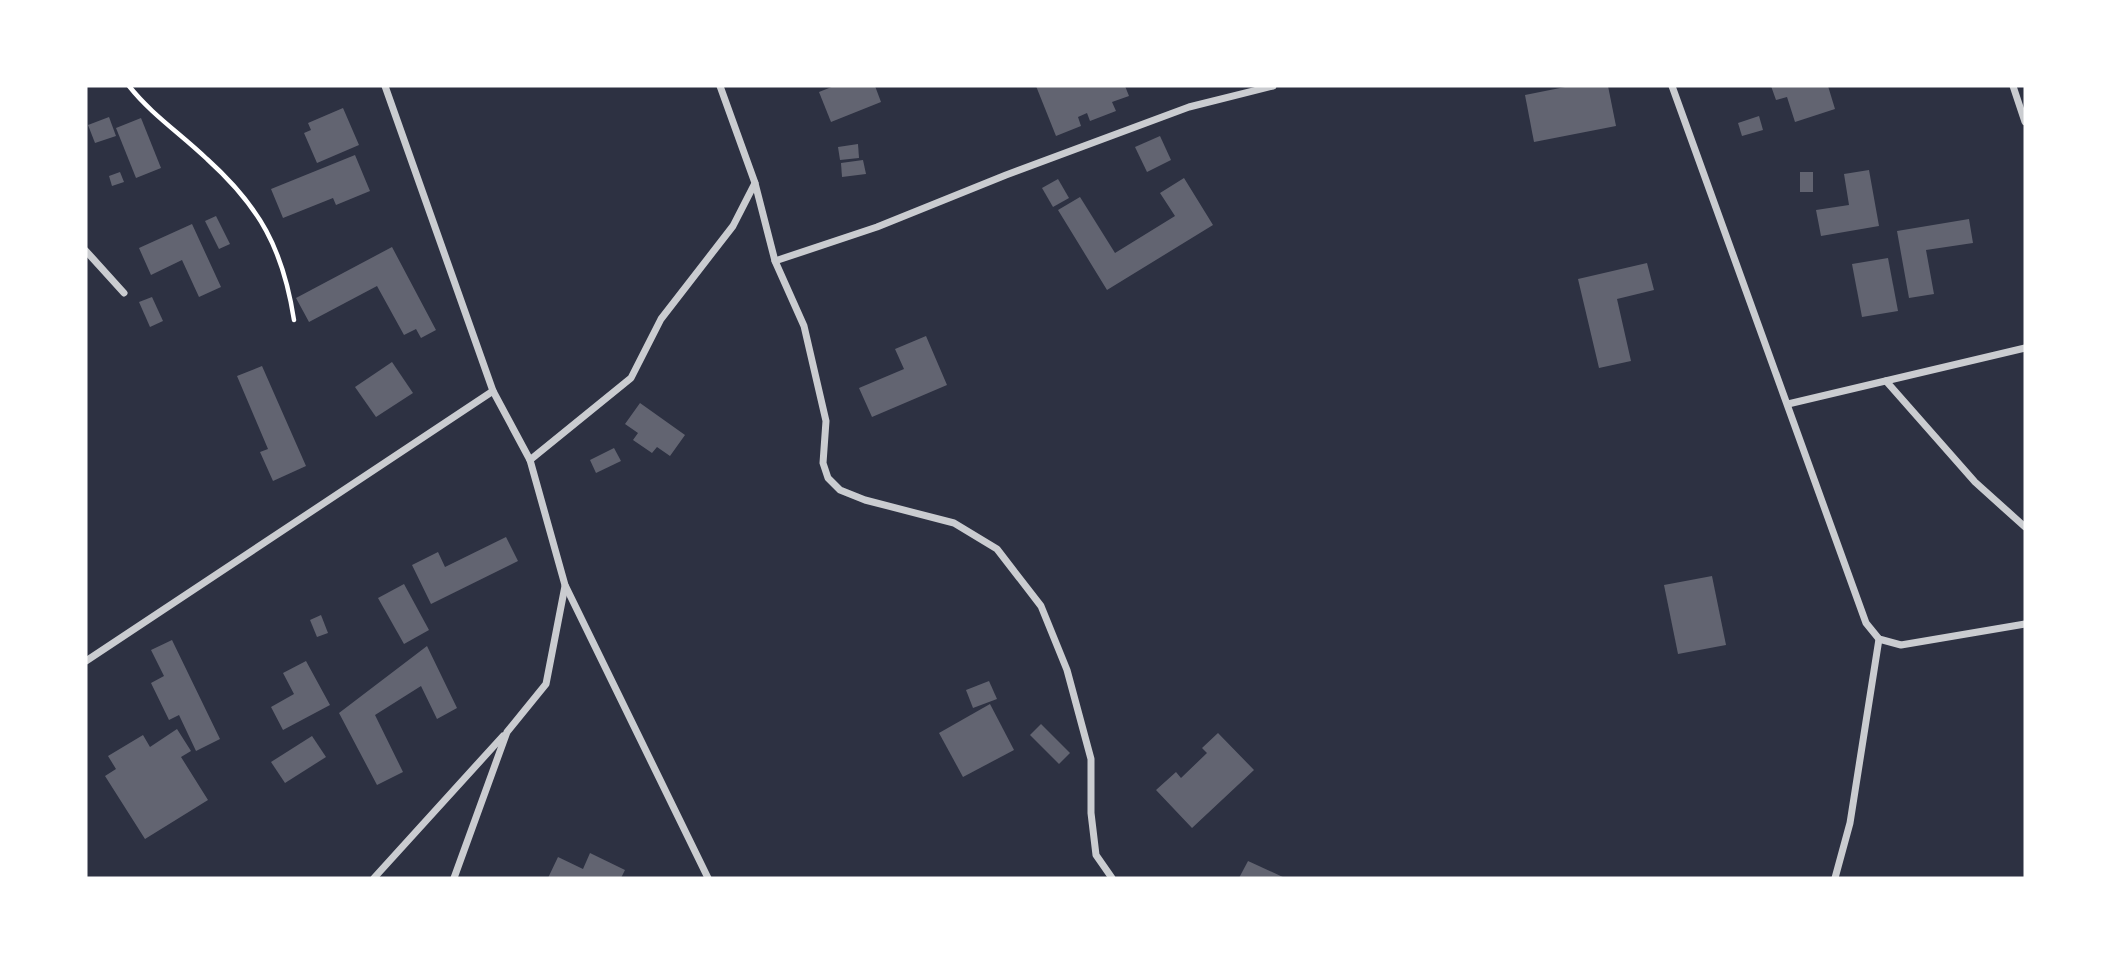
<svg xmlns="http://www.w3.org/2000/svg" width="2111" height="964" font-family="'Noto Serif',serif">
	<rect width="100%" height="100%" fill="#2d3142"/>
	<!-- building -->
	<g fill="#626471">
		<polygon points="834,86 875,86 881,102 831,122 819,92"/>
		<polygon points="1036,86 1125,86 1129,96 1112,102 1116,111 1090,121 1087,113 1078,117 1081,126 1056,136"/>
		<polygon points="1570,86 1608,86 1616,126 1534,142 1525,95"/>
		<polygon points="1771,86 1828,86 1835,109 1795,122 1787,97 1776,100"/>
		<polygon points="343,108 359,145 317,163 304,133 311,130 308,123"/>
		<polygon points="1759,116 1763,130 1742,136 1738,123"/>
		<polygon points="109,117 116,136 95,143 88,125"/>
		<polygon points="141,118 161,168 136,178 116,128"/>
		<polygon points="1160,136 1171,160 1147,172 1135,147"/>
		<polygon points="858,144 859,158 840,160 838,147"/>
		<polygon points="355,155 370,191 336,205 333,198 283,218 271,189"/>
		<polygon points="863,160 866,174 842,177 841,163"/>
		<polygon points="1869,170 1879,226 1821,236 1816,210 1849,205 1844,174"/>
		<polygon points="120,172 124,182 112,186 109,176"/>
		<rect x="1800" y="172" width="13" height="20"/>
		<polygon points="1184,178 1213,225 1107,290 1058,210 1080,197 1115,253 1175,216 1160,193"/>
		<polygon points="1058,179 1069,198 1053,207 1042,188"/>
		<polygon points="216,216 230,244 219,249 205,221"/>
		<polygon points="1969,219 1973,243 1926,250 1934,294 1909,298 1897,231"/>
		<polygon points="192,224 221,287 199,297 182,260 151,275 139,248"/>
		<polygon points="392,247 436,330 421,338 416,329 404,335 377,286 309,322 296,298"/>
		<polygon points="1888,258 1898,311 1862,317 1852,264"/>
		<polygon points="1647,263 1654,290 1617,299 1631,361 1599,368 1578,279"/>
		<polygon points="152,297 163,321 150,327 139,302"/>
		<polygon points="926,336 947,385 872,417 859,388 904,369 895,349"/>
		<polygon points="392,362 413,393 376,417 355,387"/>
		<polygon points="262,366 306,466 273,481 260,452 268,449 237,376"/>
		<polygon points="640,403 685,435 670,456 657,447 652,453 633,440 638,433 625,424"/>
		<polygon points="614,448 621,461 596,473 590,460"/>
		<polygon points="506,537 518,561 431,604 412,565 438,552 445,567"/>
		<polygon points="1712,576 1726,645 1678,654 1664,585"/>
		<polygon points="404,584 429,630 404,644 378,598"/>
		<polygon points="321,615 328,633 317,637 310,620"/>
		<polygon points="172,640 220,739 196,751 179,715 169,720 151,683 164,676 151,650"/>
		<polygon points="427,646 457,708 437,719 421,686 375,715 403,772 377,785 339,713"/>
		<polygon points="306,661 330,705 283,730 271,707 294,694 283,673"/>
		<polygon points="989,681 997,699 973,708 966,690"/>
		<polygon points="990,704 1014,750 963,777 939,733"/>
		<polygon points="1041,724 1070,753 1059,764 1030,735"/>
		<polygon points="177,729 191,751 181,757 208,800 145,839 105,776 116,769 108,756 143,735 150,747"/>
		<polygon points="1218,733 1254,770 1192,828 1156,790 1176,772 1181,778 1207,753 1202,748"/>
		<polygon points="312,736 326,757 285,783 271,762"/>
		<polygon points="590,853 625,870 621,878 548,878 558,857 583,869"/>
		<polygon points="1248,861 1285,878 1239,878"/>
	</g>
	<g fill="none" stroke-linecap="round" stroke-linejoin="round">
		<!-- path -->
		<path stroke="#fff" stroke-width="4.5" d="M129 86C151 114 181 134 207 159 260 207 283 249 294 320"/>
		<!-- minor -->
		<g stroke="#caccd0" stroke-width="7">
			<polyline points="385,86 493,391 530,460 565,585 708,878"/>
			<polyline points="1672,86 1866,623 1879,639 1901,645 2025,624"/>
			<polyline points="2013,86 2025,122"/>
			<polyline points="755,183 775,261 804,326 826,421 823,463 828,478 840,490 865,500 954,523 997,549 1041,606 1067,670 1091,759 1091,813 1096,855 1112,878"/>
			<polyline points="86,251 124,293"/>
			<polyline points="775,261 877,227 1006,175 1189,107 1273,86"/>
			<polyline points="1886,381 1975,482 2025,527"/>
			<polyline points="1788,404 2025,348"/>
			<polyline points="530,460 631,378 661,319 733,226 755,183 720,86"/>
			<polyline points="86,661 493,391"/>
			<polyline points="374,878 503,736"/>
			<polyline points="454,878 507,732 546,684 565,586"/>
			<polyline points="1835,878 1850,823 1879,639"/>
		</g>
	</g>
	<!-- border -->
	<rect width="2111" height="964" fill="none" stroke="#ffffff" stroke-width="175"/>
</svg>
